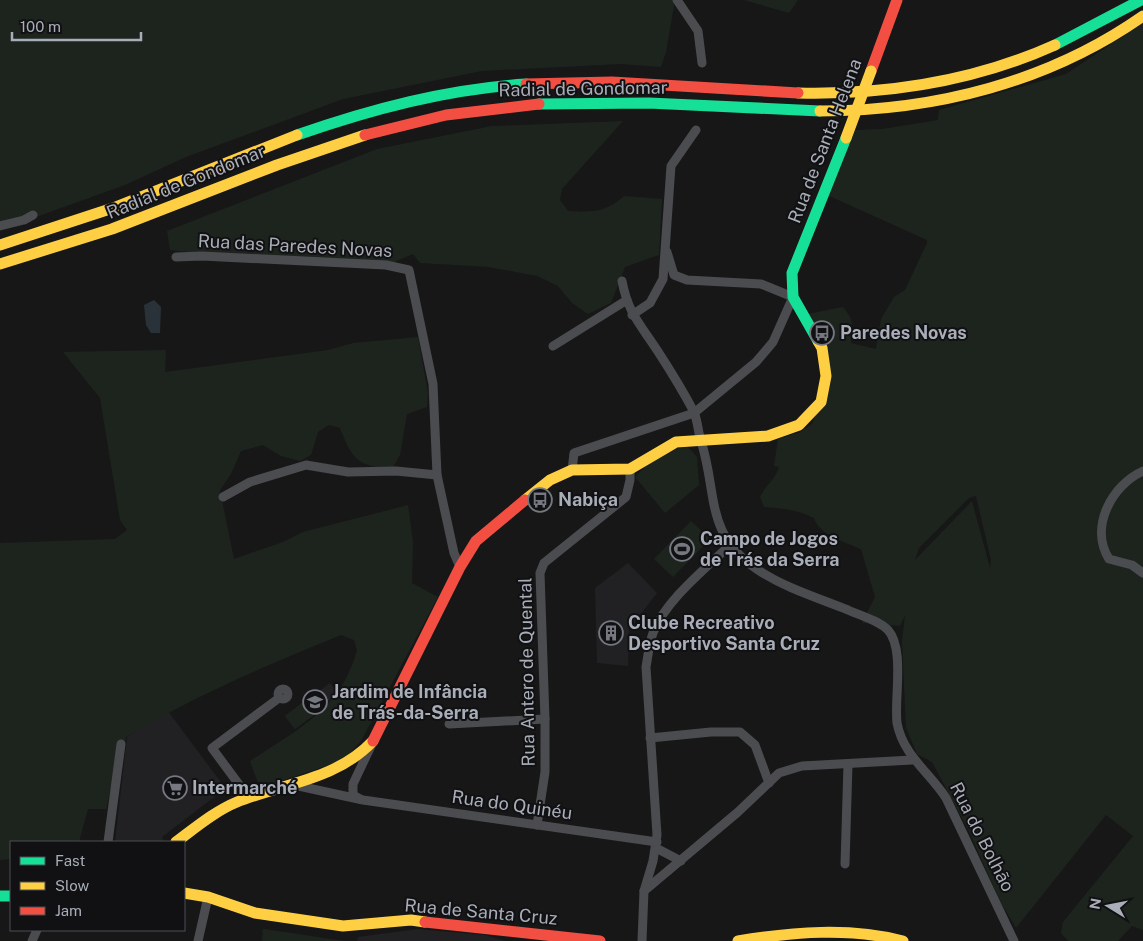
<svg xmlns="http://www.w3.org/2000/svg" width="1143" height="941" font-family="'Public Sans',sans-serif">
	<rect width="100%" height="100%" fill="#171717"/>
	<!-- built -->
	<g fill="#212123">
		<polygon points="628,563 657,593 629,629 628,666 597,663 595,588"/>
		<polygon points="330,683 338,693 295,729 285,716"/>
		<polygon points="167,710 229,793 218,794 162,837 164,842 115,842 127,737"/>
		<polygon points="417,929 485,935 505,941 357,941 358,937"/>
	</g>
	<!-- green -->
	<g fill="#1d241e" fill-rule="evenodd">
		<polygon points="0,0 675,0 666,52 661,67 621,64 482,71 343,99 186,157 125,185 0,230"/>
		<polygon points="744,0 798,0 789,13"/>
		<path d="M1143 23V930L1132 926 1118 941H1068L1061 933 1063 922 1133 836 1106 815 1016 928 1001 903 968 829 932 762 917 754 906 728 902 641 905 615 900 626 862 623 875 597 861 549C845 542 820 536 814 518 798 510 782 508 764 507L760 497C765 486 776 479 779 467L774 466 778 439 800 432 812 424 831 377 825 340 808 314 843 307C854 319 853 328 851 343L876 349 881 319 894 297 905 290 927 243V240L827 195 853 130 882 129 938 120 939 110 1066 74ZM976 496 991 560 990 568 972 501 915 560 919 548 969 498Z"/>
		<path d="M623 121 562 189 560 200 568 211C593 212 605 213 624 196L662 199 659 255 625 267 611 303 588 314 572 303 558 286 537 276 489 267 420 263 413 254 392 263 239 257 170 250 167 231 377 149 492 126Z"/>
		<path d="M418 337 428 393 427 407 407 414 400 455 392 469C358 466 352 460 340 428L329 425 318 432 311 455 300 461 281 456 263 445 241 451 231 474 220 490 234 559 283 542 303 532 408 505 413 542 412 583 438 597 361 741 344 760 260 788 250 761C297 730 342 708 357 650L354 640 341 635C267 665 194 696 126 737L122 770 113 779 106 809H88L79 842H11V859L0 860V543L115 539 127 530 120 520 100 398 63 352 166 350 165 372 328 350 353 343Z"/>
		<path d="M687 446 697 457 699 485 665 513 635 477C650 461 665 450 687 446Z"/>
		<polygon points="691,521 710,539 673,577 654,559"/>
		<polygon points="311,696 321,710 295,729 285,716"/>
		<polygon points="263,929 264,929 345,941 262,941"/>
	</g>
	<!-- water -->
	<polygon fill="#2a3239" points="154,300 161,307 160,333 151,333 146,325 144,305"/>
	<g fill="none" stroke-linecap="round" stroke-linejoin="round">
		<!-- street -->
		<g stroke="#4b4c50" stroke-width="9">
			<polyline points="677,0 698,31 702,63"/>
			<polyline points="0,226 24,220 33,215"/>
			<polyline points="176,257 202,256 386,265 409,270 433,384 437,475 454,553 460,567"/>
			<path d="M622 281C628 313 640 324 657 350 670 370 683 391 694 412 698 422 698 432 701 441 718 494 704 534 758 570 785 588 818 598 848 610 861 616 878 620 888 630 905 649 894 699 897 723 903 755 929 772 946 798L1014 941"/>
			<polyline points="632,315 650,303 663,279 671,166 696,130"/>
			<polyline points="553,346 627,300"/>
			<polyline points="572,470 574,453 694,413 756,362 773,342 793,297 761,284 687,280 674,275 667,252"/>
			<path d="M1143 471C1112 485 1089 527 1109 559L1132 565 1143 573"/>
			<polyline points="223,497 250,482 306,465 348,472 396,471 437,475"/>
			<circle cx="283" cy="694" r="5"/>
			<polyline points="449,724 545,719"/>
			<polyline points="650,738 711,732 740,732 755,745 769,783"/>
			<polyline points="294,785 363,800 657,842"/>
			<polyline points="249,798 212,748 279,698"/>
			<polyline points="360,799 353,795 353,784 371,746"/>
			<polyline points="537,825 545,772 545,719 540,573 544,563 626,497 630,480 630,469"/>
			<polyline points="108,842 121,744"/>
			<polyline points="656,848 681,861"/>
			<polyline points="845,864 848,764"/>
			<polyline points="644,891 738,812 779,773 802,766 912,760"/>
			<polyline points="32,941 37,930"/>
			<polyline points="198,941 208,897"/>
			<path d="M642 941 644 891 653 861 657 835 646 667C648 656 649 644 653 633 665 601 705 569 730 545"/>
		</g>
		<!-- fast -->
		<g stroke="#16e098" stroke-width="11">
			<polyline points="1055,45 1141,0"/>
			<polyline points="539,104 649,103 820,111"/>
			<path d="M297 135C372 109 447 89 526 84"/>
			<polyline points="818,341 793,297 792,273 846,138"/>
			<polyline points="0,896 11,896"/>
		</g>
		<!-- slow -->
		<g stroke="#ffcf43" stroke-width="11">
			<path d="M798 93C887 95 973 82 1055 45"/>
			<path d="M820 111C935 111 1049 82 1143 16"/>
			<polyline points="0,245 113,208 297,135"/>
			<polyline points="0,264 112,229 277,165 365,135"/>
			<polyline points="525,500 550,480 572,470 630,469 676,442 768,436 799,425 821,402 826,376 822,348 818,341"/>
			<path d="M176 842C195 828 215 811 237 802 285 783 336 780 373 741"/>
			<polyline points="184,893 208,897 255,913 343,926 411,920 425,922"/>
			<path d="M738 941C793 932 849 927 903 941"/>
		</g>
		<!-- jam -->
		<g stroke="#f24e42" stroke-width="11">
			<polyline points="871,71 897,0"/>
			<polyline points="526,84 612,82 798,93"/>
			<polyline points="365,135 446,115 539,104"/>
			<polyline points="373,741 460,567 476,541 525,500"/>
			<polyline points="425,922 600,941"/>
		</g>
		<!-- slow-bridge -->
		<polyline stroke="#ffcf43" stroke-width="11" points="846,138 871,71"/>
	</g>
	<!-- icons -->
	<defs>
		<g id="bus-ring" transform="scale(1.25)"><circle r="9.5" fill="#111113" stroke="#757880" stroke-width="1.5"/><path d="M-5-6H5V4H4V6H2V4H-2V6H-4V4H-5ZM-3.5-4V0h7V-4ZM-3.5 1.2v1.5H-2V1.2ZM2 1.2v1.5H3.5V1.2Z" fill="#757880"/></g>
		<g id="stadium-ring" transform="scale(1.25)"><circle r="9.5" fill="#111113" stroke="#757880" stroke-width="1.5"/><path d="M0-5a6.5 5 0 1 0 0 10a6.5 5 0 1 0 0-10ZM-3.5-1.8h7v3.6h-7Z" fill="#757880"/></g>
		<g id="building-ring" transform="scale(1.25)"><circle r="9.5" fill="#111113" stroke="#757880" stroke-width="1.5"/><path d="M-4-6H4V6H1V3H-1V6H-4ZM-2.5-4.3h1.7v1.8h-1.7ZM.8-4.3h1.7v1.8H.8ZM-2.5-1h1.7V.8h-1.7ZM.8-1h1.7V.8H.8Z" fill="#757880"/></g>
		<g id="school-ring" transform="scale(1.25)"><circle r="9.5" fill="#111113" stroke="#757880" stroke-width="1.5"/><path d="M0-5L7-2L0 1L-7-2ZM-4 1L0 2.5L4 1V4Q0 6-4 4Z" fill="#757880"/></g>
		<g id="supermarket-ring" transform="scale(1.25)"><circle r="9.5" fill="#111113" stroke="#757880" stroke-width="1.5"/><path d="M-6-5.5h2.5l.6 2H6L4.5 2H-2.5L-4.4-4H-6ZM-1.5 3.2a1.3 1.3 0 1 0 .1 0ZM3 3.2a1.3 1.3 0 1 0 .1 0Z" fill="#757880"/></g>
	</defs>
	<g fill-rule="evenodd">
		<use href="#bus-ring" x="822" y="333"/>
		<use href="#bus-ring" x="540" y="500"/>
		<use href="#stadium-ring" x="682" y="549"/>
		<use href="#building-ring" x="611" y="633"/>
		<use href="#school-ring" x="315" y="702"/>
		<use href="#supermarket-ring" x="175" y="788"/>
	</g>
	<g text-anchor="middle" stroke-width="4" stroke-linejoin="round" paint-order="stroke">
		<!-- street labels -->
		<g font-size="18" fill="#a8adb8" stroke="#111113">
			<text transform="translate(583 89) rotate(-1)" y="6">Radial de Gondomar</text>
			<text transform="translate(825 141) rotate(-69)" y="6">Rua de Santa Helena</text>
			<text transform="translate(186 182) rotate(-22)" y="6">Radial de Gondomar</text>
			<text transform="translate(295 246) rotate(3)" y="6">Rua das Paredes Novas</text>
			<text transform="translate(527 672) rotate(-91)" y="6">Rua Antero de Quental</text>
			<text transform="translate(512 805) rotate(8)" y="6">Rua do Quinéu</text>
			<text transform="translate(982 837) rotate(63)" y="6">Rua do Bolhão</text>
			<text transform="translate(481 912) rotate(5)" y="6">Rua de Santa Cruz</text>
		</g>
		<!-- poi labels -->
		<g font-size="18" font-weight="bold" fill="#a8adb8" stroke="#111113" text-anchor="start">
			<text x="840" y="339">Paredes Novas</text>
			<text x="558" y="506">Nabiça</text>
			<text x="700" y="545">Campo de Jogos<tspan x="700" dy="21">de Trás da Serra</tspan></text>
			<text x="628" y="629">Clube Recreativo<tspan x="628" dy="21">Desportivo Santa Cruz</tspan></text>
			<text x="332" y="698">Jardim de Infância<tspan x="332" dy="21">de Trás-da-Serra</tspan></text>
			<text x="192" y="794">Intermarché</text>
		</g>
	</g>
	<!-- legend -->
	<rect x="10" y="841" width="175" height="90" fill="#111113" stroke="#4d4f55"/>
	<rect x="20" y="857" width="25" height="8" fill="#16e098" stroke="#4d4f55"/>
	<text x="55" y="866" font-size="15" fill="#a8adb8">Fast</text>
	<rect x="20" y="882" width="25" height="8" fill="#ffcf43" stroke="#4d4f55"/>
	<text x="55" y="891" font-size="15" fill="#a8adb8">Slow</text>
	<rect x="20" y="907" width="25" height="8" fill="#f24e42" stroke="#4d4f55"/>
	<text x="55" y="916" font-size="15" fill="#a8adb8">Jam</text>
	<!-- north arrow -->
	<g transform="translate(1108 906) rotate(280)" stroke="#111113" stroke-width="4" paint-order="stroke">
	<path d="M0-4L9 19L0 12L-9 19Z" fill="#a8adb8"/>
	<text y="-8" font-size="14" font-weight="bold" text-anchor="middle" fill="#a8adb8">N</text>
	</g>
	<!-- scale -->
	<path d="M12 32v8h129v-8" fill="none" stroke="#a8adb8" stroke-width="2.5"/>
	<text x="20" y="32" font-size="15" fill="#a8adb8" stroke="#111113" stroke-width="4" paint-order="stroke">100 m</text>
</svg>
